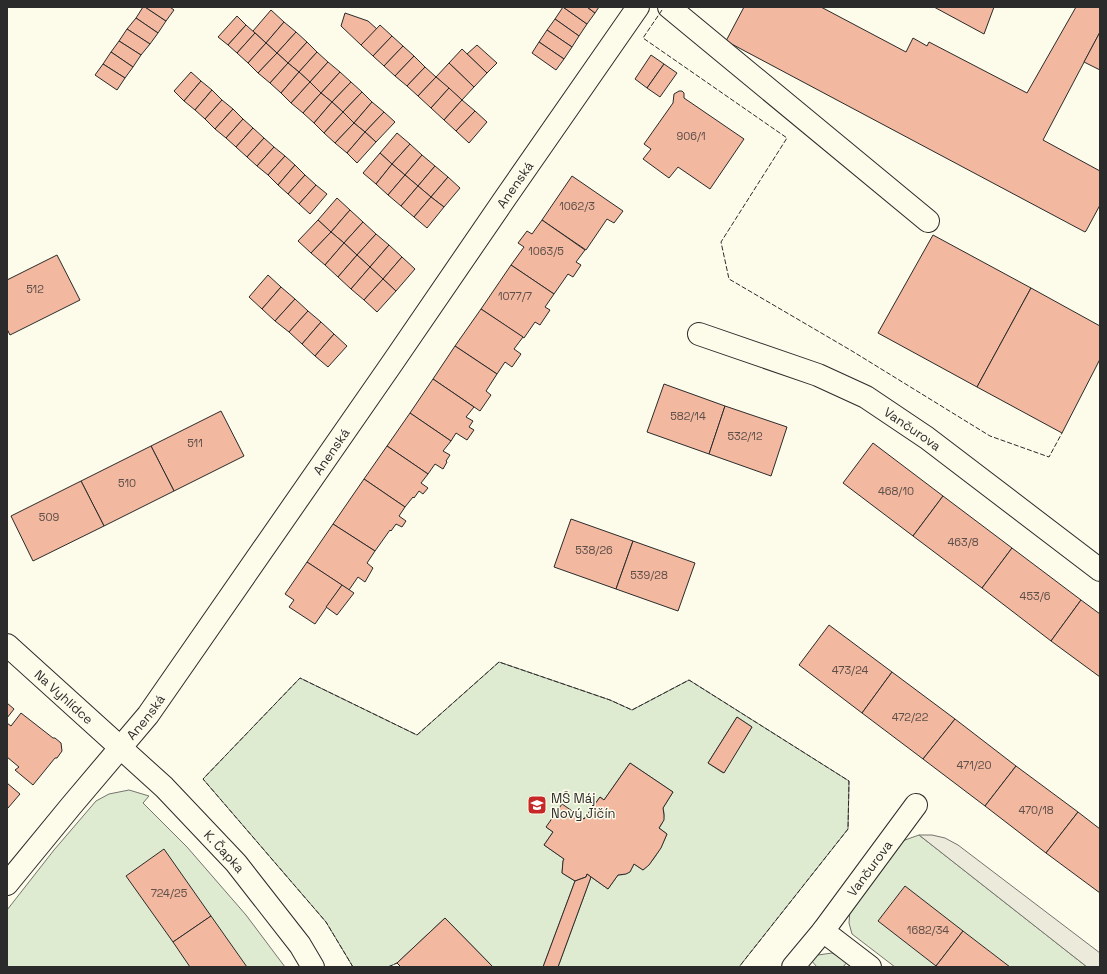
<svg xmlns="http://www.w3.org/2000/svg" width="1107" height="974" font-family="'Space Grotesk',sans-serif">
	<rect width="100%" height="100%" fill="#fdfbea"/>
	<!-- green -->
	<g fill="#deebd1" stroke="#74746e" fill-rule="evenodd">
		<path d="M499 662 610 700 632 710 689 680 849 781 848 829 739 967H558L591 877 608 889 618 875C627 875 630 872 634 864L643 870C655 860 661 848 667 834L659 828C664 822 665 815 663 808L673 792 630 763 604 800 600 797 584 819 546 827 553 832 544 845 564 859 563 861 562 873 575 881 543 967H493L445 918 397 963 388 967H353L326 922 203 779 300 678 417 735ZM737 717 752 727 723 773 708 763Z"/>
		<polygon points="129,790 149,796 143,803 187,847 246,915 285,967 7,967 7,910 54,850 96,801 109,794"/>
		<polygon points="919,835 1087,967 895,967 852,934 849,923 850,910 886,859 905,840"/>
		<polygon points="832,953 848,961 843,967 817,967 810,959 818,955"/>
	</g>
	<!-- parking -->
	<polygon fill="#eceadb" stroke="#74746e" points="919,835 932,835 945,838 958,845 1100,953 1100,967 1087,967"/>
	<!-- building -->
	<g fill="#f2b8a0" stroke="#2b2b2b">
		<polygon points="143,7 145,7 166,21 158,33 136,18"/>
		<polygon points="145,7 170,7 174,10 166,21"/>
		<polygon points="563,7 587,24 579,36 555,19"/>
		<polygon points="563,7 587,7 595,13 587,24"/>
		<polygon points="587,7 599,7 595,13"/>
		<polygon points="744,7 821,7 906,52 913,38 927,46 929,42 1027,93 1076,7 1100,7 1100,32 1043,140 1100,171 1100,205 1086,231 1085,232 726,41"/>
		<polygon points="934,7 994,7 984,34"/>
		<polygon points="271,10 284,22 266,43 253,31"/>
		<polygon points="345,13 368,21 377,29 361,45 341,26"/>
		<polygon points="237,16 246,25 228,45 218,37"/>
		<polygon points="136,18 158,33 150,44 127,29"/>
		<polygon points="555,19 579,36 572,47 547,30"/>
		<polygon points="284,22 296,32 277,53 266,43"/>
		<polygon points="246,25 255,33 237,53 228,45"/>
		<polygon points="380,25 392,36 373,56 361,45"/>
		<polygon points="127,29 150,44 141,55 119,41"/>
		<polygon points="547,30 572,47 564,59 539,42"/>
		<polygon points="296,32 307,42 288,63 277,53"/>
		<polygon points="1100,32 1100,70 1084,62"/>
		<polygon points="255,33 266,43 248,63 237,53"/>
		<polygon points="392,36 403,46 384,66 373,56"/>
		<polygon points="119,41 141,55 133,67 111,52"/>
		<polygon points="307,42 317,52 299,72 288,63"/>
		<polygon points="539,42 564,59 556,70 532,53"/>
		<polygon points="266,43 277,53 258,73 248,63"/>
		<polygon points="477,45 497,63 487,73 467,54"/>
		<polygon points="403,46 414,56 395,76 384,66"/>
		<polygon points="462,49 487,73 474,87 449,63"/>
		<polygon points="111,52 133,67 125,78 103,64"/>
		<polygon points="317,52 328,62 310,82 299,72"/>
		<polygon points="277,53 288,63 270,83 258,73"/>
		<polygon points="651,55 664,64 647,88 635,79"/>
		<polygon points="414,56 425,67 407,86 395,76"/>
		<polygon points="328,62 340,72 321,93 310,82"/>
		<polygon points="288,63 299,72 281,93 270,83"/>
		<polygon points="449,63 474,87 462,100 436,77"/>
		<polygon points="103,64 125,78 117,90 95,75"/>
		<polygon points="664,64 677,73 660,97 647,88"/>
		<polygon points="425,67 436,77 418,96 407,86"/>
		<polygon points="191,72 201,81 184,101 174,91"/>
		<polygon points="299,72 310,82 291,103 281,93"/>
		<polygon points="340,72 351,82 332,102 321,93"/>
		<polygon points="436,77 449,88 431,108 418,96"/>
		<polygon points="201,81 212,90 195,110 184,101"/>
		<polygon points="310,82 321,93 303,113 291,103"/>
		<polygon points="351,82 362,92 343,112 332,102"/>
		<polygon points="449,88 462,100 444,120 431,108"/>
		<polygon points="212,90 222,100 205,119 195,110"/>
		<polygon points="679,91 682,91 684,93 684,98 744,139 710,189 678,167 669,178 643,159 651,149 644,144 673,103 674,94"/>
		<polygon points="362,92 372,102 354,123 343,112"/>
		<polygon points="321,93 332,102 314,123 303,113"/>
		<polygon points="222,100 233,109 215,129 205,119"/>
		<polygon points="462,100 475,111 456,131 444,120"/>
		<polygon points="332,102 343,112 324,133 314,123"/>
		<polygon points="372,102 384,112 365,132 354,123"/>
		<polygon points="233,109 243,119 226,138 215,129"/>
		<polygon points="475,111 487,122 469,143 456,131"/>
		<polygon points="343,112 354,123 335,143 324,133"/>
		<polygon points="384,112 395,122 376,142 365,132"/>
		<polygon points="243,119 253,128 236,147 226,138"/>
		<polygon points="354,123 365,132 347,153 335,143"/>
		<polygon points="253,128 264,138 247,157 236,147"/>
		<polygon points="365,132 376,142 357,163 347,153"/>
		<polygon points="397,133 410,144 392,164 380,153"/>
		<polygon points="264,138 274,147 257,166 247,157"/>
		<polygon points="410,144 422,155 405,175 392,164"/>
		<polygon points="274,147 285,156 268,175 257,166"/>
		<polygon points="380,153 392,164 376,184 363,173"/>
		<polygon points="422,155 435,166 418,186 405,175"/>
		<polygon points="285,156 295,165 278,185 268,175"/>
		<polygon points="392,164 405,175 388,195 376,184"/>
		<polygon points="295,165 305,175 288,194 278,185"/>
		<polygon points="435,166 448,177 431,197 418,186"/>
		<polygon points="305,175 316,185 299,204 288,194"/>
		<polygon points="405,175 418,186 401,206 388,195"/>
		<polygon points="572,176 623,211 614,223 607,219 586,250 542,220"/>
		<polygon points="448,177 460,188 444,207 431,197"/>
		<polygon points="316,185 327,194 310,214 299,204"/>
		<polygon points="418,186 431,197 414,217 401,206"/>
		<polygon points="431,197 444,207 427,228 414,217"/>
		<polygon points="337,198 350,210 331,232 318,220"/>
		<polygon points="350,210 363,222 344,243 331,232"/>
		<polygon points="318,220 331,232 311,253 298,241"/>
		<polygon points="542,220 585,250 576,262 581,265 573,277 568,274 554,294 511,265 524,247 518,243 527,231 532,234"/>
		<polygon points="363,222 376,234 357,255 344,243"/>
		<polygon points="331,232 344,243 325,265 311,253"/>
		<polygon points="376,234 389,245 370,267 357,255"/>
		<polygon points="933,235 1031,288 977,387 878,333"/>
		<polygon points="344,243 357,255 338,277 325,265"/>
		<polygon points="389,245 402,257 383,279 370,267"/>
		<polygon points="57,255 80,300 10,335 7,329 7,280"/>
		<polygon points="357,255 370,267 351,289 338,277"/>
		<polygon points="402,257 415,269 396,291 383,279"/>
		<polygon points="511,265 554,294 545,307 550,310 540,325 535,322 524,338 481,309"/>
		<polygon points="370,267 383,279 364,300 351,289"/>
		<polygon points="268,275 281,287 262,309 249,297"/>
		<polygon points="383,279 396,291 377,312 364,300"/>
		<polygon points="281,287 295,299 275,321 262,309"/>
		<polygon points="1031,288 1100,326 1100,359 1096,367 1062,433 977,387"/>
		<polygon points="295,299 308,311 289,332 275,321"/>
		<polygon points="481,309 523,337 514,349 521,354 512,367 505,362 497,374 455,346"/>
		<polygon points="308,311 321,322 302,344 289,332"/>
		<polygon points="321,322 334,334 315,356 302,344"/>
		<polygon points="334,334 347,346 328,367 315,356"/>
		<polygon points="455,346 497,374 486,391 491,395 480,411 433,379"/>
		<polygon points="433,379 474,407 466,417 473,421 469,427 474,430 467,440 456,433 451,441 410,413"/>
		<polygon points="664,384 725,406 709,454 647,432"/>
		<polygon points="725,406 787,427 771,476 709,454"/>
		<polygon points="221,411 244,456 174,491 151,446"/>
		<polygon points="410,413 451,441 443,451 450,455 446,461 447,462 443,469 435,464 428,474 387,446"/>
		<polygon points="873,443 943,496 913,536 843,483"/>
		<polygon points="151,446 174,491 104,526 81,481"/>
		<polygon points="387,446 428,474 421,483 428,488 423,494 419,491 414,498 413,497 405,507 364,479"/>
		<polygon points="364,479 405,507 399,516 406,521 402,527 396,524 391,531 390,530 375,551 333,524"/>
		<polygon points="81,481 104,526 33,561 11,516"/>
		<polygon points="943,496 1012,548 982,588 913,536"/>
		<polygon points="571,519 633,541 616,589 554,567"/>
		<polygon points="333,524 375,551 367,563 373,568 365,582 358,577 349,590 307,562"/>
		<polygon points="633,541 695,563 678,611 616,589"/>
		<polygon points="1012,548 1081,600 1051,641 982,588"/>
		<polygon points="307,562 342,585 315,624 289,607 294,600 285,594"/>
		<polygon points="342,585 354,593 337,615 326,607"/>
		<polygon points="1081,600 1100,614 1100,677 1051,641"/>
		<polygon points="829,625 892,672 862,713 799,665"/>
		<polygon points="892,672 955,719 923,759 862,713"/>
		<polygon points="7,703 14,709 7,718"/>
		<polygon points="21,713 53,738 55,738 61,743 62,751 57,758 55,758 33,785 15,770 19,767 7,757 7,723 11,726"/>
		<polygon points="737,717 752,727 724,773 708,763"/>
		<polygon points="955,719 1016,766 985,806 923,759"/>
		<polygon points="630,763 673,792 663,808 664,815 664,820 659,828 667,834 661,848 649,865 643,870 634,864 630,872 626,874 618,875 608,889 587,874 586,877 575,881 562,873 563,861 564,859 544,845 553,832 546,827 562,804 584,819 600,797 604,800"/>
		<polygon points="1016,766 1078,812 1046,853 985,806"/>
		<polygon points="7,783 20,794 8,808 7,807"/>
		<polygon points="1078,812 1100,829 1100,893 1046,853"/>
		<polygon points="164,849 211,916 173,942 126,876"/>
		<polygon points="587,874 591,877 558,967 543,967 575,881 586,877"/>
		<polygon points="905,886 963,931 936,966 878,921"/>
		<polygon points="211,916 247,967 190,967 173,942"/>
		<polygon points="445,918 493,967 401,967 397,963"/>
		<polygon points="963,931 1010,967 938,967 936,966"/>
	</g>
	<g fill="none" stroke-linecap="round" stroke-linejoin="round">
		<!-- minor casing -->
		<g stroke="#2b2b2b" stroke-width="24">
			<g id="minor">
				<polyline points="669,7 928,221"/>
				<path id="s1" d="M699 334 818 375 866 397 927 438 1100 570"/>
				<path id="s2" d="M7 645 164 787 236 863 300 945 313 967"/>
				<path id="s3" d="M7 884 71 806 148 715 393 362 506 197 638 7"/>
				<polyline points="823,931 870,967"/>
				<path id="s4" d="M793 967 823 931 916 805"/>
			</g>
		</g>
		<!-- minor -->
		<use href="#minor" stroke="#fdfbea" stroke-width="22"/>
		<!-- fence -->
		<g stroke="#2b2b2b" stroke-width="1" stroke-dasharray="5 2" stroke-linecap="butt">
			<polyline points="662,10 643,38 787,138 721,242 729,279 852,351 990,436 1049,457 1062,433"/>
			<polyline points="353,967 326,922 203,779 300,678 417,735 499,662 610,700 632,710 689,680 849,781 848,829 739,967"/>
			<polyline points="388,967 397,963"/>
		</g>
	</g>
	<!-- icons -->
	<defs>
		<g id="school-square" transform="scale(1)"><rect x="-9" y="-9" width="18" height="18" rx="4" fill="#c62828" stroke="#fdfbea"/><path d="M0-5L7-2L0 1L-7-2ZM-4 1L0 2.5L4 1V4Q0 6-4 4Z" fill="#fff"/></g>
	</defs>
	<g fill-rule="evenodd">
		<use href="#school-square" x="537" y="805"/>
	</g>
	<g text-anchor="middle" stroke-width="3" stroke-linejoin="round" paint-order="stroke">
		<!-- number labels -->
		<g font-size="11" fill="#5d4e48">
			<text x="691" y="140">906/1</text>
			<text x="577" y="210">1062/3</text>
			<text x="546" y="255">1063/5</text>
			<text x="35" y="293">512</text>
			<text x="515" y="300">1077/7</text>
			<text x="688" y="420">582/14</text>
			<text x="745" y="440">532/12</text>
			<text x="195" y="447">511</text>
			<text x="127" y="487">510</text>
			<text x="896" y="495">468/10</text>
			<text x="49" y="521">509</text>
			<text x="963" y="546">463/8</text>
			<text x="594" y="554">538/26</text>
			<text x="649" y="579">539/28</text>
			<text x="1035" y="600">453/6</text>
			<text x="850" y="674">473/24</text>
			<text x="910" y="721">472/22</text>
			<text x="974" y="769">471/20</text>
			<text x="1036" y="814">470/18</text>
			<text x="169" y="897">724/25</text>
			<text x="928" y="934">1682/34</text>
		</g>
		<!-- street labels -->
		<g font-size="13" fill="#2b2b2b" stroke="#fdfbea">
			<text dy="5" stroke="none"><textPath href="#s3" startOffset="865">Anenská</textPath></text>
			<text dy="5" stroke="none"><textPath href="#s1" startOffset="235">Vančurova</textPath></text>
			<text dy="5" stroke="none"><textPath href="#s3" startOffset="541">Anenská</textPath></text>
			<text dy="5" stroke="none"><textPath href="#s2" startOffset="77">Na Vyhlídce</textPath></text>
			<text dy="5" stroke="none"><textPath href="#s3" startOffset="217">Anenská</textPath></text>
			<text dy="5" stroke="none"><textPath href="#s2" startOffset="300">K. Čapka</textPath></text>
			<text dy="5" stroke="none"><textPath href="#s4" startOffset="125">Vančurova</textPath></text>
		</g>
		<!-- poi labels -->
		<g font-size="13" fill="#2b2b2b" stroke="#fdfbea" text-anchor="start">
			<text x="551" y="803">MŠ Máj<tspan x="551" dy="15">Nový Jičín</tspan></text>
		</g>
	</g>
	<!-- border -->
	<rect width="1107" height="974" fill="none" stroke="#2b2b2b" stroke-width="16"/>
</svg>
